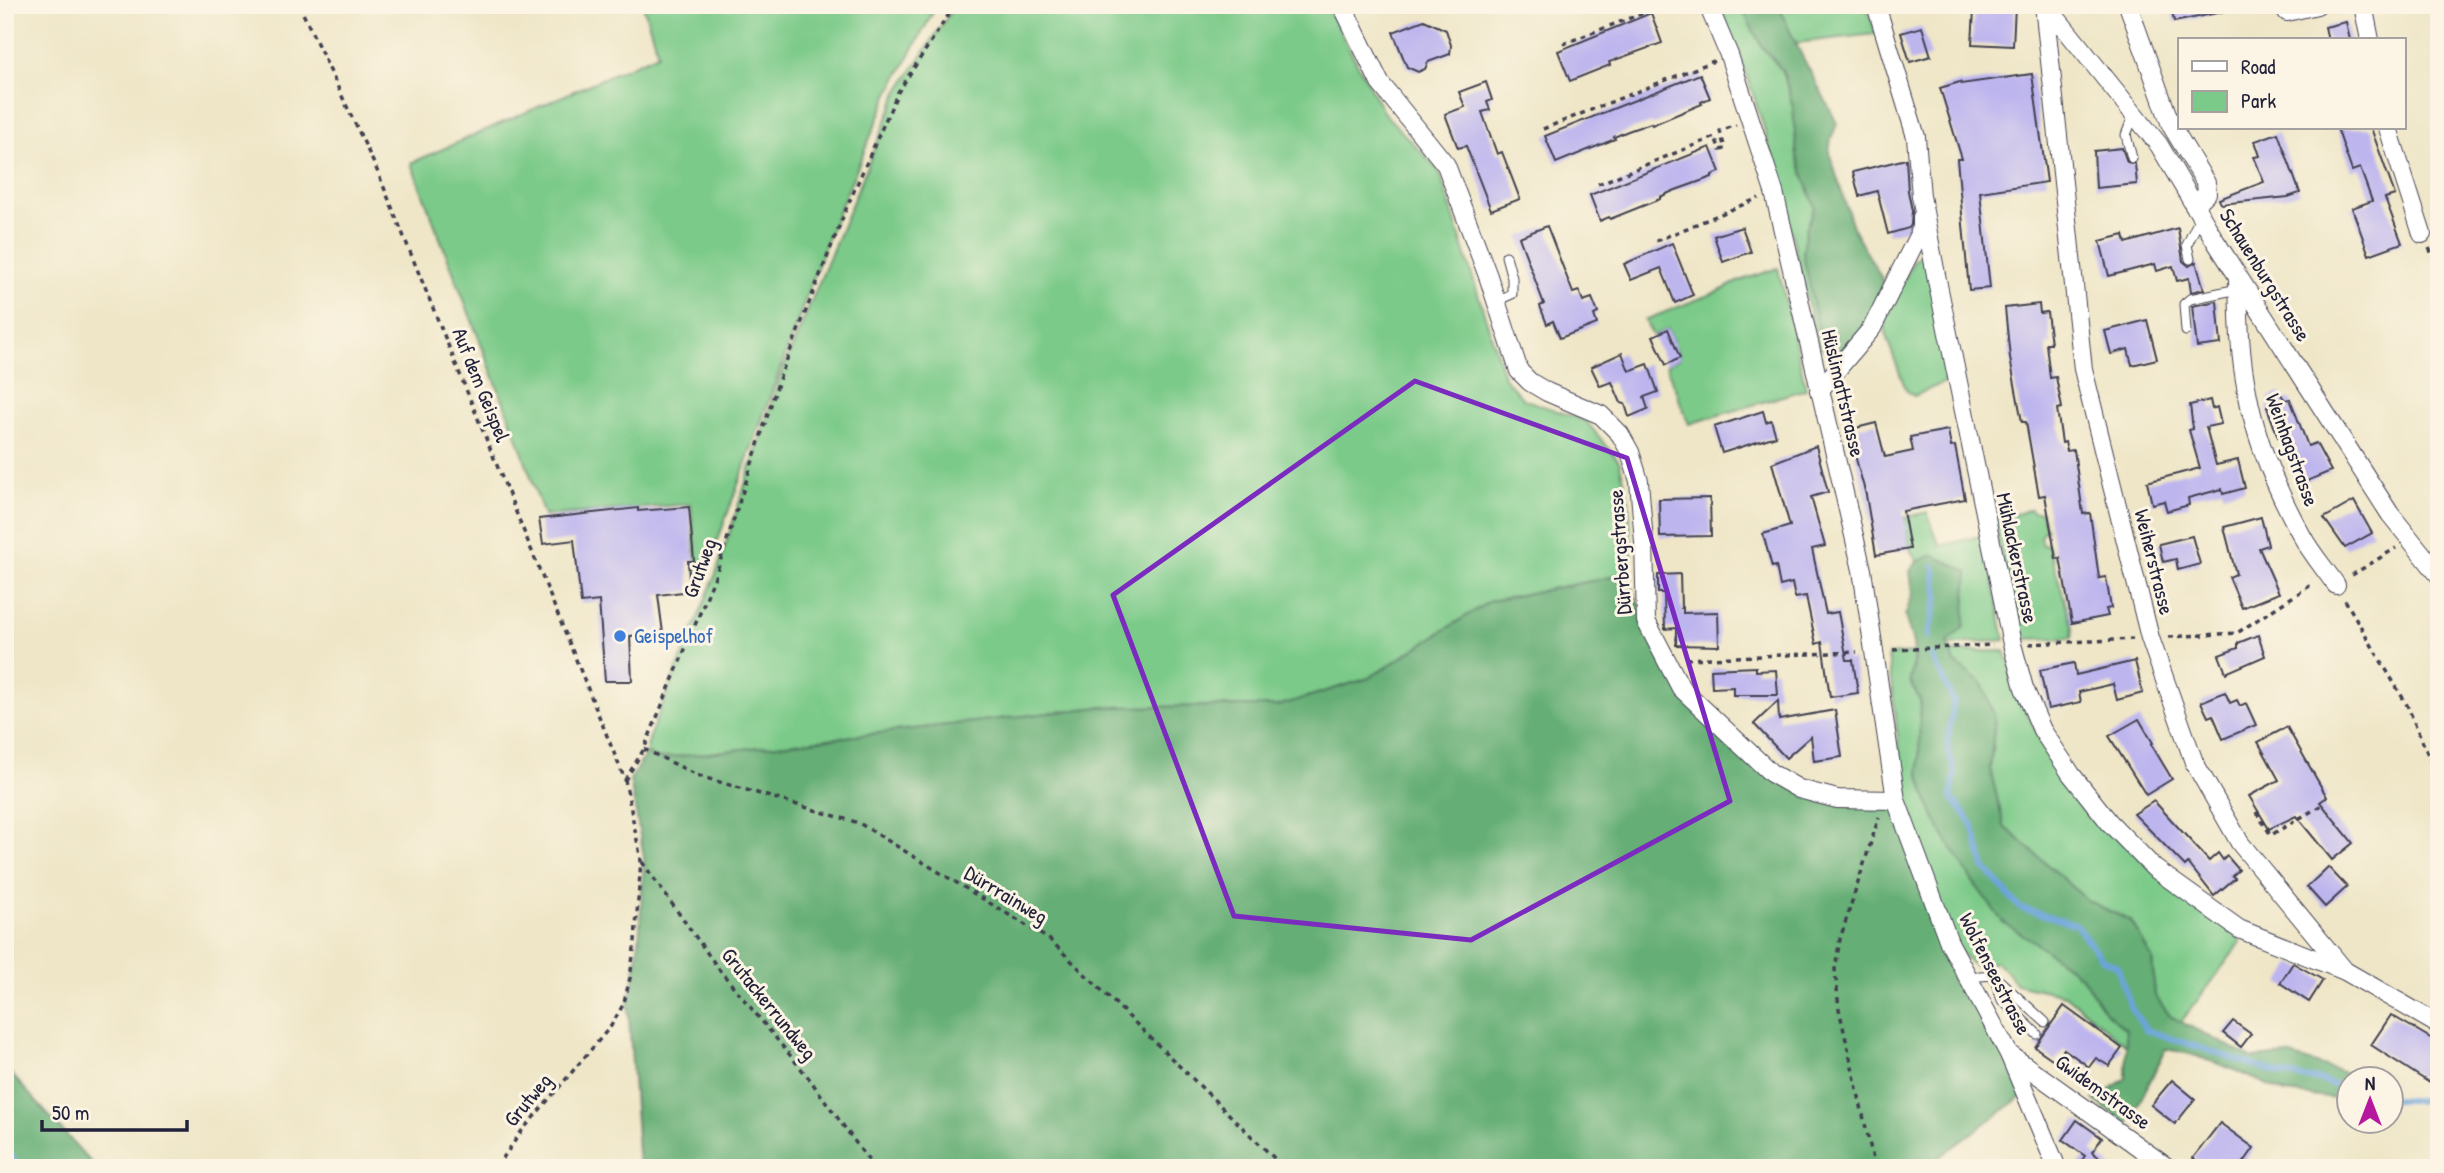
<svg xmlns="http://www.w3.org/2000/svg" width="2444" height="1173" font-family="'Patrick Hand',sans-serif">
	<rect width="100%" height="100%" fill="#fcf5e5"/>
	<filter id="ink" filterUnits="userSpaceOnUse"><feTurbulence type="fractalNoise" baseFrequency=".0143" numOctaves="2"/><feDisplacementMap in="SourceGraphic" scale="14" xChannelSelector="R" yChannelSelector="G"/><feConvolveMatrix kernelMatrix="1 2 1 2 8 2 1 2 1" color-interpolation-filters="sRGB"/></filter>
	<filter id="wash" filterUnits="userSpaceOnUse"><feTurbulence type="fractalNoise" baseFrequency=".00686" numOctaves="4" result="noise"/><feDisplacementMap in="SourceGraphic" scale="28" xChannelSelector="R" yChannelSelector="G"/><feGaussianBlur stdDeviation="1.57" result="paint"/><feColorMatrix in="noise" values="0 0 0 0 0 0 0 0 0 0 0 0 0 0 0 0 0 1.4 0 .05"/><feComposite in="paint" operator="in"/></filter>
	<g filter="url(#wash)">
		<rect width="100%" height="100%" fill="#efe6c7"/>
		<!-- green -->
		<g fill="#7cca89" stroke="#4f7662" stroke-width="2">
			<polygon points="643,5 937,5 889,93 831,229 699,592 691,504 544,516 519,442 411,163 658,54"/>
			<polygon points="955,5 1326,5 1383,112 1439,171 1505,379 1523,399 1586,421 1619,461 1629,500 1632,555 1627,574 1490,601 1369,678 1278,706 1100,707 657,759 646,753 651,732 716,574 780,377 898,92"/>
			<path d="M1718 5H1740L1762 47 1783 71 1793 107 1797 156 1815 207 1806 229 1803 254 1821 341 1836 353 1824 350 1817 343C1790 229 1768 112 1718 5Z"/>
			<polygon points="1779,5 1866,5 1876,34 1796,43 1786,26"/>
			<polygon points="1922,255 1928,259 1952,379 1914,396 1906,390 1886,336 1885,318 1914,260"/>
			<polygon points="1778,268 1806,389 1689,424 1666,365 1680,358 1668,329 1653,336 1645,320 1724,289 1737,282"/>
			<polygon points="2031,509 2032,512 2041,512 2047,530 2043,531 2040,537 2042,545 2048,544 2073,628 2072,638 2019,639 1994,521"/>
			<polygon points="1927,512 1940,546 1984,535 2005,640 1948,645 1933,555 1917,562 1910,549 1904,518"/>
			<path d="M2005 651C2021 696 2036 743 2065 782 2110 841 2176 885 2233 932L2241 942 2181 1022 2171 1017 2155 996 2152 958 2131 921 2088 901 2004 826 1990 769 1995 718 1982 684 1953 661 1950 652Z"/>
			<polygon points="1914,653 1910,681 1920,700 1919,772 1928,803 1941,831 2003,922 2035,942 2082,977 2104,1010 2126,1030 2126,1045 2065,995 2016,984 2009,973 1995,962 1977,967 1968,961 1955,945 1907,814 1888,655"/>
		</g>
		<!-- forest -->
		<g fill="#65ae75" stroke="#446858" stroke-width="2">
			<path d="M1740 5H1779C1794 47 1819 84 1837 124L1831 138 1829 152 1854 230 1883 281 1880 297 1870 318 1847 349 1836 353 1821 341 1803 254 1806 229 1815 207 1797 156 1793 107 1783 71 1762 47Z"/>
			<polygon points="1933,555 1968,572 1964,627 1948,642 1953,661 1982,684 1995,718 1990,769 2004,826 2088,901 2131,921 2152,958 2155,996 2171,1017 2252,1058 2288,1055 2360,1078 2350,1078 2349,1105 2337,1099 2285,1093 2235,1070 2191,1054 2166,1049 2128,1125 2094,1100 2126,1078 2126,1030 2104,1010 2082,977 2035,942 2003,922 1973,882 1941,831 1928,803 1919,772 1920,700 1910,681 1915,661 1913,643 1905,616 1913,593 1910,571 1917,562"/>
			<polygon points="1627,574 1646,621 1681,688 1799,789 1896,800 1949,942 2026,1094 1924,1168 639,1168 628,1003 634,978 639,941 644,858 630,780 646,753 657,759 1100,707 1278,706 1369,678 1490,601"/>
			<polygon points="5,1067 96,1168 5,1168"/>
		</g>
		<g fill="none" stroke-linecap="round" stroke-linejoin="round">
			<!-- stream -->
			<g stroke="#6aa4da" stroke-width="6">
				<polyline points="1928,637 1938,596 1934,566"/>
				<polyline points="1932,656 1954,702 1947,744 1955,774 1951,797 1973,825 1984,867 2020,908 2075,924 2102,959 2117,966 2131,1008 2146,1030 2280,1074 2323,1081 2350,1090"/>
				<polyline points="2392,1099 2439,1102"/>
				<polyline points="5,1146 19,1168"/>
			</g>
		</g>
		<g id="blocks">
			<!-- building -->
			<g fill="#bdb5ee">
				<polygon points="1988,5 2015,6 2013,46 1972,44 1974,10"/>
				<polygon points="2171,5 2222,5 2222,12 2174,22"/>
				<polygon points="1651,13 1662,43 1609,62 1610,65 1570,81 1558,51"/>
				<polygon points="1424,20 1446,30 1451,45 1450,54 1428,62 1425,69 1418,72 1407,67 1393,32"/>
				<polygon points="2346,22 2350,40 2328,40 2325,27"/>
				<polygon points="1922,27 1931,56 1910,62 1901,33"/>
				<polygon points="1700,74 1710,98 1701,102 1702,104 1652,125 1651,123 1628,131 1614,137 1615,139 1556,163 1545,136"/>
				<polygon points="2032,74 2047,182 1980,192 1990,288 1969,290 1957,159 1962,159 1940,88 1960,82 1961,84"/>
				<polygon points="1486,82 1492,100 1487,102 1490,110 1482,112 1497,154 1502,152 1520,199 1491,210 1466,146 1458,148 1445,114 1465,107 1459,92"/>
				<polygon points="2337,128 2371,128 2395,195 2385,198 2402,243 2369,255 2352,208 2372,201 2360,168 2352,171"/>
				<polygon points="2278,133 2300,193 2288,197 2221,204 2219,199 2264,182 2254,157 2260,156 2255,141"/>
				<polygon points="1710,147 1720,172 1712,175 1712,177 1673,191 1660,197 1660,199 1610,219 1609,217 1600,221 1590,195"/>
				<polygon points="2122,148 2127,162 2135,164 2137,184 2096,188 2094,151"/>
				<polygon points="1906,159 1908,191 1912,211 1911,225 1909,228 1888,234 1877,191 1859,196 1853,172"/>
				<polygon points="1547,226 1573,293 1579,291 1583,301 1592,298 1598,313 1594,315 1597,324 1560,338 1553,321 1547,324 1540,306 1544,304 1519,237"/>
				<polygon points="1742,227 1751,252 1723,262 1714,236"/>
				<polygon points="2178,228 2183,261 2189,266 2196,262 2204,289 2191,292 2189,278 2177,281 2173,266 2157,271 2155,264 2109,276 2100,241 2124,235 2126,243"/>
				<polygon points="1672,243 1693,295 1675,303 1661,268 1631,280 1624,264"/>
				<polygon points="2217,301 2221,344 2197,347 2192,306"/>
				<polygon points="2039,304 2040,313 2047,312 2051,344 2046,344 2050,378 2056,377 2062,408 2057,409 2062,443 2065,442 2067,451 2074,450 2083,514 2090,513 2099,578 2106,577 2111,608 2106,609 2108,616 2072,623 2060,558 2056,559 2045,495 2039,496 2026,422 2022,422 2010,358 2005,308"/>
				<polygon points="2147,320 2157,359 2132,365 2128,349 2111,354 2105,331"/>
				<polygon points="1668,329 1680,358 1666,365 1653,336"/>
				<polygon points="1622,353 1629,371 1648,364 1658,392 1644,397 1648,409 1629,417 1625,404 1621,403 1612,382 1600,386 1591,367"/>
				<polygon points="2280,393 2285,400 2290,399 2308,446 2316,443 2331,471 2300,484 2281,436 2278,437 2267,407 2271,405 2268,398"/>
				<polygon points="2210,400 2212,409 2217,407 2221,424 2206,427 2216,465 2238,460 2245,488 2223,494 2222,489 2188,498 2189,505 2167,511 2164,501 2152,504 2147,482 2200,468 2189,430 2193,429 2190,405"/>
				<polygon points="1763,411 1766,422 1771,420 1776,436 1722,453 1714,427"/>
				<polygon points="1876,423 1885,457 1913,451 1910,437 1948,430 1951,447 1955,446 1965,499 1903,511 1910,549 1876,555 1866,495 1848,430"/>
				<polygon points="1816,446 1828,492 1811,497 1825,546 1812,549 1826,614 1838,612 1847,660 1853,660 1858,693 1830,697 1822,642 1816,644 1806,596 1795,598 1792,583 1780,586 1776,566 1772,567 1763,534 1790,526 1772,463"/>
				<polygon points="1710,498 1711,536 1660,537 1659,499"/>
				<polygon points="2354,501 2372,533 2345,548 2324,518"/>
				<polygon points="689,507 694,561 688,561 690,591 658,595 663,633 630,636 632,681 605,681 599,601 581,603 574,540 543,544 539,519 638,508 638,511"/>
				<polygon points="2261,517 2268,545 2259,548 2279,593 2242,608 2229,577 2236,574 2224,527"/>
				<polygon points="2192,536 2200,564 2178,570 2176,559 2163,562 2159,544"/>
				<polygon points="1680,574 1681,608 1683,607 1683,613 1718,612 1719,646 1676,645 1676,628 1665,629 1664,593 1658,593 1658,575"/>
				<polygon points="2258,635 2265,656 2226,673 2219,655 2238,648 2238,643"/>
				<polygon points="2135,661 2143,693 2117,700 2113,684 2079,692 2081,702 2048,709 2040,670 2074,663 2076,675"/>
				<polygon points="1756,667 1756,671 1776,670 1778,695 1733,695 1733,687 1712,688 1711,669"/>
				<polygon points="2225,692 2230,703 2237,700 2240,706 2246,703 2256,725 2223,739 2213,715 2208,717 2201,702"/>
				<polygon points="1778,701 1779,720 1835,710 1842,757 1814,761 1811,736 1786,758 1754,724"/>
				<polygon points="2139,719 2153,743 2151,744 2172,779 2146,795 2109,736"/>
				<polygon points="2287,727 2327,797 2320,802 2353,843 2332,860 2296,816 2269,829 2249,796 2279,780 2258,742"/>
				<polygon points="2154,801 2209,861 2218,853 2223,860 2227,856 2239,870 2232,876 2235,878 2214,896 2188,863 2185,866 2134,814"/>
				<polygon points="2328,867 2347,887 2325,907 2307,887"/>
				<polygon points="2293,963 2323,980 2309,1002 2280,983"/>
				<polygon points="2064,1006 2122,1048 2109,1066 2096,1058 2089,1067 2064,1049 2055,1061 2035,1047"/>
				<polygon points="2391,1015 2439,1043 2439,1089 2371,1045"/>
				<polygon points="2233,1021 2251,1034 2241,1047 2223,1033"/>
				<polygon points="2172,1080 2195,1099 2175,1124 2151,1105"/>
				<polygon points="2077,1120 2102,1138 2092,1152 2113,1168 2076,1168 2085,1156 2063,1140"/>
				<polygon points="2220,1123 2254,1148 2240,1168 2206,1168 2193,1158"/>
			</g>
		</g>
	</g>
	<g filter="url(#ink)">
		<use href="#blocks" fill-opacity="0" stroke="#413f50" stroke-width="2"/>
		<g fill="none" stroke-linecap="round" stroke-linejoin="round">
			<!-- lane casing -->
			<g stroke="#413f50" stroke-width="11">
				<g id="lane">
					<polyline points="2132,158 2126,135 2134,114"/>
					<polyline points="2190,259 2187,245 2196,226 2202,219"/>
					<polyline points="1496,301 1512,294 1512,278 1506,256"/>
					<polyline points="2186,331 2184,304 2190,299 2238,289"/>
					<polyline points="1968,977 1993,975 2045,1022"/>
					<polyline points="1994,977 2002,1000 2037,1034"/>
				</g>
			</g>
			<!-- street casing -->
			<g stroke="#413f50" stroke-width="20">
				<g id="street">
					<polyline points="1342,5 1380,83 1446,165 1488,276 1519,371 1530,382 1547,392 1601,415 1620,434 1630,452 1639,481 1644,542 1646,621 1681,688 1771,773 1799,789 1837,799 1896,800"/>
					<polyline points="1708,5 1729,55 1774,192 1862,570 1896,800 1949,942 2009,1054 2057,1168"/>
					<polyline points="1876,5 1916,137 1921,196 1937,280 2012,644 2024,688 2042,730 2071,774 2109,822 2154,868 2239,929 2345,971"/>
					<polyline points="2044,5 2083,369 2150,638 2194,762 2240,843 2345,971 2439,1025"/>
					<polyline points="2046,5 2159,145 2216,242 2390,514 2439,575"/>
					<polyline points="2128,5 2171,125 2206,183 2207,193 2194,206"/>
					<polyline points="2284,5 2287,12 2317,5"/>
					<polyline points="2363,5 2370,40"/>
					<polyline points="2388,128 2422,234"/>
					<path d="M2238 278C2239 316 2239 353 2247 391 2256 441 2277 491 2302 536 2311 553 2325 569 2336 585"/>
					<polyline points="1819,391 1872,328 1922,228 1922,217"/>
					<polyline points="2009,1054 2168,1168"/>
				</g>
			</g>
			<!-- path -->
			<g stroke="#413f50" stroke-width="3.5" stroke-dasharray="5 5" stroke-linecap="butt">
				<polyline points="299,5 376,168 625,780 641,860 635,941 630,978 624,1003 611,1026 521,1132 496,1168"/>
				<polyline points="1563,44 1664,5"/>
				<polyline points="1543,129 1714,61"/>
				<polyline points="1598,184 1715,137 1720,150 1725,149 1720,131 1736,125"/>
				<polyline points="1656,241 1759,198"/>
				<polyline points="2429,248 2439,269"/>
				<polyline points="2352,575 2396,548"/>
				<polyline points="2345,600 2407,705 2439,781"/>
				<polyline points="2169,637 2237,633 2314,583"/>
				<polyline points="2029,644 2133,639"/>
				<polyline points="1893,650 1993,645"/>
				<polyline points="1686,659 1857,652"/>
				<polyline points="644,749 699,776 859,823 1050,940 1276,1160 1288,1168"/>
				<polyline points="625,780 644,749 716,574 780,377 846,209 898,92 955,5"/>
				<polyline points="2256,812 2271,835 2322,805"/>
				<polyline points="642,862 718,968 808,1077 874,1168"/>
				<polyline points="1875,1168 1839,1009 1835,969 1840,939 1879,817"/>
			</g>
			<!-- lane -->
			<use href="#lane" stroke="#fff" stroke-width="9"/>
			<!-- street -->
			<use href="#street" stroke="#fff" stroke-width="18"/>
		</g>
	</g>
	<!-- marked area -->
	<path fill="none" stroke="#7b2cbf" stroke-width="5" stroke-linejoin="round" d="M1415 381 1627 458 1730 801 1471 940 1234 916 1113 595Z"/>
	<!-- markers -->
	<circle fill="#3f7fe0" stroke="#fcf5e5" stroke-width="2.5" cx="620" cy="636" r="7"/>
	<g text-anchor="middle" stroke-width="6" stroke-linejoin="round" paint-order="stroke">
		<!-- street labels -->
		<g font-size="21" fill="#22223b" stroke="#fcf5e5">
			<text transform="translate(2265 275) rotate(58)" y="7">Schauenburgstrasse</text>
			<text transform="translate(481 385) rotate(68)" y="7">Auf dem Geispel</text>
			<text transform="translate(1843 393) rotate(77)" y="7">Hüslimattstrasse</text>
			<text transform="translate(2292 450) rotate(70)" y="7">Weinhagstrasse</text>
			<text transform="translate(1620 552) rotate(-94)" y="7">Dürrbergstrasse</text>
			<text transform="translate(2017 558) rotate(78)" y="7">Mühlackerstrasse</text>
			<text transform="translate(2154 562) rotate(76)" y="7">Weiherstrasse</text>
			<text transform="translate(700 568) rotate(-70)" y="7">Grutweg</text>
			<text transform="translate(1006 895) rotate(31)" y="7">Dürrrainweg</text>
			<text transform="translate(1995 974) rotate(63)" y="7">Wolfenseestrasse</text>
			<text transform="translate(769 1004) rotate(51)" y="7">Grutackerrundweg</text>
			<text transform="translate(2103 1092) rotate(36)" y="7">Gwidemstrasse</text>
			<text transform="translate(528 1100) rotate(-50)" y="7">Grutweg</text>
		</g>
		<!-- shop labels -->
		<g font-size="21" fill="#366cbe" stroke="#fcf5e5" text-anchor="start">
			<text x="634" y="643">Geispelhof</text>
		</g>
	</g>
	<!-- margin -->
	<rect width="2444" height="1173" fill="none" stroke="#fcf5e5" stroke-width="28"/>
	<!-- legend -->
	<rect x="2178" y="38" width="228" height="91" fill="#fcf5e5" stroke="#a5a1a1" stroke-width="2"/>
	<rect x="2192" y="61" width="35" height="10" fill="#ffffff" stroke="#a5a1a1" stroke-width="2"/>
	<text x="2241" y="74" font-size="21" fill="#22223b">Road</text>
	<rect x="2192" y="91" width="35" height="21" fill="#7cca89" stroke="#a5a1a1" stroke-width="2"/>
	<text x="2241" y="108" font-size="21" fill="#22223b">Park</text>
	<!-- north arrow -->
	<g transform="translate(2370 1100)"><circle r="33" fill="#fcf5e5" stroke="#a5a1a1" stroke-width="2"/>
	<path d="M0-5L12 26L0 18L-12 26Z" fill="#b5179e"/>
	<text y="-10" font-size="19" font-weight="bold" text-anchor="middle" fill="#22223b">N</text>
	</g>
	<!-- scale -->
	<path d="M42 1120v10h145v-10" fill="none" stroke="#22223b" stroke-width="3.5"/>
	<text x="52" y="1120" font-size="21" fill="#22223b" stroke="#fcf5e5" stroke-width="5" paint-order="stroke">50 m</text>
</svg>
